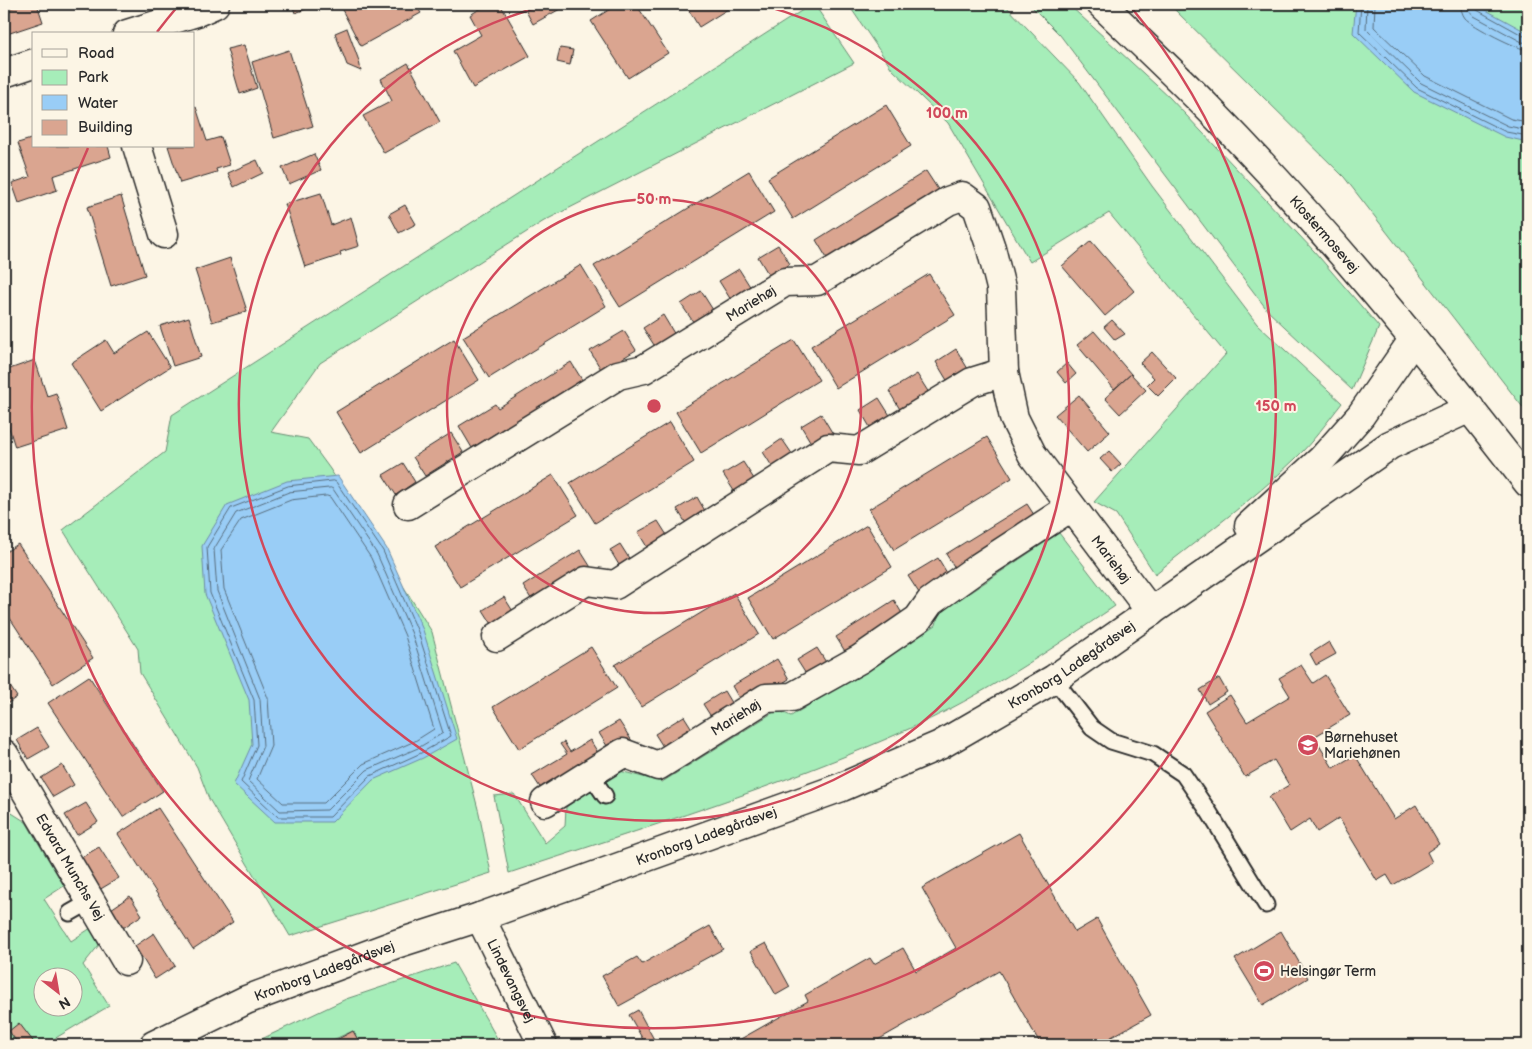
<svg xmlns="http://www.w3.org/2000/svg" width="1532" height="1049" font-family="'Balsamiq Sans',sans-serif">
	<rect width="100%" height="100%" fill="#fcf5e5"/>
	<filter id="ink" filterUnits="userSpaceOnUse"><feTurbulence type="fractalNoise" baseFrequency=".02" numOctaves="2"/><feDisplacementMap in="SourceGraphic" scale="10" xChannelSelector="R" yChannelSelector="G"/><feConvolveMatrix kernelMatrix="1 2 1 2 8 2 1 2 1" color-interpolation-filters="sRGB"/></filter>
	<g filter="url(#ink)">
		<!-- green -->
		<g fill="#a6edb9" stroke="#688c72" fill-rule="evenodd">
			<polygon points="812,4 814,4 854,63 544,221 320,363 271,432 308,439 330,469 432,632 479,813 491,873 290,936 209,799 197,767 140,673 138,649 63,530 165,452 172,415"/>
			<path d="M848 4H1004L1079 82 1152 186 1257 324 1342 403C1327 422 1313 442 1295 459 1252 501 1202 536 1155 574L1116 514 1094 502 1226 354 1109 213 1030 262 948 123 892 69Z"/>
			<polygon points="1029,4 1068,4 1169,97 1314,251 1379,327 1352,390 1268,311 1060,35"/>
			<polygon points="1169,4 1528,4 1528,414 1344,177"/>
			<path d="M1059 533 1115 606C1050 650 982 696 911 728 781 787 644 828 509 873L494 796 514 794 545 843 565 826 566 807 613 774 620 771 662 782 777 710 791 716 878 663 936 625 940 610 963 597Z"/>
			<path d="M4 810H7L26 822 64 886 44 899 71 941 91 928 99 945 83 965 109 1006 44 1045H4ZM42 976H72V1006H42Z"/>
			<polygon points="454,963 501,1045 361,1045 353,1031 321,1045 249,1045 346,999"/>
		</g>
		<!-- water -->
		<g fill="#99cdf6" stroke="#6d8ca5">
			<polygon points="1356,4 1475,4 1528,33 1528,142 1505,137 1414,92 1353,33"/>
			<polygon points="338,476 387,549 423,630 457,739 423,758 373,780 332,822 275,822 234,784 252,744 249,700 205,594 202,546 227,505 287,481"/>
		</g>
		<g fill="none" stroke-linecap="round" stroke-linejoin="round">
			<!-- shore -->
			<g stroke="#576c7c" stroke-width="1">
				<polyline points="1361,4 1359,32 1417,88 1506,132 1528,136"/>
				<polyline points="1367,4 1366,29 1421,83 1508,126 1528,130"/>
				<polyline points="1375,4 1374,27 1425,76 1511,119 1528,122"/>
				<path d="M1460 4C1461 9 1462 14 1465 18 1472 26 1519 50 1528 50"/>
				<polyline points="1468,4 1469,10 1474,16 1522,42 1528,43"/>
				<polyline points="1474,4 1477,10 1524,36 1528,37"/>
				<polygon points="334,481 336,482 383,551 418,632 451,736 421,753 370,776 330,817 278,817 241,782 257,745 254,700 210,593 207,547 231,508 288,486"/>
				<polygon points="331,488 333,489 377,554 412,634 443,733 418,748 367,770 327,810 280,811 248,781 263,746 260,699 217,591 214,549 236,513 289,492"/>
				<polygon points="327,496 330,497 371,558 405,636 434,729 415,741 363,764 324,803 283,803 257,779 271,746 268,698 224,589 221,550 241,520 291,500"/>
			</g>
		</g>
		<!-- building -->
		<g fill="#daa590" stroke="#2b2b2b">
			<polygon points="22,4 37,4 43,22 4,35 4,10"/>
			<polygon points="292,4 304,4 306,9 295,13"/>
			<polygon points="339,4 415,4 421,13 361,46"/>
			<polygon points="488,4 500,4 530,56 473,88 453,51 481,35 470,15"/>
			<polygon points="522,4 569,4 533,24"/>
			<polygon points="618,4 636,4 668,53 628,78 591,21"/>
			<polygon points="685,4 736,4 699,27"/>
			<polygon points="347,28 359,61 361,71 347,65 335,33"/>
			<polygon points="244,45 257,88 240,94 227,49"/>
			<polygon points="560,48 573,50 570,65 557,62"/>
			<polygon points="289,50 313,126 274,138 252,62"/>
			<polygon points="408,63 440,122 384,153 363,116 392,101 381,79"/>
			<polygon points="886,105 911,146 793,219 768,178"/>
			<polygon points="196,107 207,141 221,137 230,165 216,169 217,172 180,183 168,146 194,146 194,108"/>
			<polygon points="34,138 34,146 108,146 111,157 53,176 57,190 19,203 12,183 30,177 18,143"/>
			<polygon points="314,154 321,170 289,184 282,168"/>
			<polygon points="257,160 263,173 234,187 228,173"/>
			<polygon points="749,171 774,212 620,307 594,266"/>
			<polygon points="926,171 939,191 828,260 816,240"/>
			<polygon points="321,193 331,225 351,217 359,246 340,252 341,255 305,267 285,204"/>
			<polygon points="121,196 145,275 111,286 87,207"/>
			<polygon points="405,205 416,224 399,233 389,214"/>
			<polygon points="1091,241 1134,291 1105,316 1062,266"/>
			<polygon points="778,245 790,264 770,277 758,257"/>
			<polygon points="230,258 247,311 212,322 195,270"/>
			<polygon points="581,265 606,306 489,378 463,337"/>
			<polygon points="739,269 751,288 731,300 719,281"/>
			<polygon points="929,274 955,315 836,388 811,346"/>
			<polygon points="701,291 713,310 694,323 681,304"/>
			<polygon points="663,315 675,335 656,348 643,328"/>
			<polygon points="189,317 201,357 173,366 160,326"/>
			<polygon points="1112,320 1125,334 1115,340 1104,327"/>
			<polygon points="624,331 636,350 602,371 590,351"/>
			<polygon points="1094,331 1131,374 1114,389 1077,345"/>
			<polygon points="148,332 170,367 101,411 71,363 106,340 114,353"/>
			<polygon points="454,339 479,380 361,453 336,412"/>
			<polygon points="794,340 819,380 701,453 676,412"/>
			<polygon points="956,349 968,369 948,382 936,362"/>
			<polygon points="1152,352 1176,378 1158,396 1147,385 1154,378 1140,363"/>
			<polygon points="35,360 47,396 56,393 68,430 15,447 4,412 4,371"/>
			<polygon points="571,362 584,383 508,430 506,427 472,448 459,426 495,404 498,408"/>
			<polygon points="1067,363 1076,374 1066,383 1057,372"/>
			<polygon points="917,374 929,393 901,411 889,391"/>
			<polygon points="1131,374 1146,390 1120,414 1105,398"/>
			<polygon points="1079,395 1110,432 1087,452 1055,415"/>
			<polygon points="879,398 891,417 871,429 860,410"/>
			<polygon points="821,414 833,434 813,446 801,426"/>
			<polygon points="670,422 694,462 595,523 570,483"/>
			<polygon points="451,433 463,452 425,476 413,457"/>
			<polygon points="987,437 1012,478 894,550 869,509"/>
			<polygon points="782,439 795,458 775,471 763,452"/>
			<polygon points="1109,451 1121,464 1112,472 1100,459"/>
			<polygon points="743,462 756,482 736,494 723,474"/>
			<polygon points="403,463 415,482 396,495 383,475"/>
			<polygon points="553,475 578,515 460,587 435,547"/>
			<polygon points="697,497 708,516 689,528 677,509"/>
			<polygon points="1027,504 1040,524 959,574 946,554"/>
			<polygon points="658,521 670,540 650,552 638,532"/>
			<polygon points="867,525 892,567 773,639 748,598"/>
			<polygon points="18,544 93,658 53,684 4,609 4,553"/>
			<polygon points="620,544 632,563 622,570 610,550"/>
			<polygon points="580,550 592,569 535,605 523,586"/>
			<polygon points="938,558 950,578 921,596 908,576"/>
			<polygon points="734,593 759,634 641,707 615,665"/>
			<polygon points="504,597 516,616 495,629 483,610"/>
			<polygon points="894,600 906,620 848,656 836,637"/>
			<polygon points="1329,642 1336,654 1316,665 1310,654"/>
			<polygon points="591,647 617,688 519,749 493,707"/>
			<polygon points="817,648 829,667 809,679 797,660"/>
			<polygon points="777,659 789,679 744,707 732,686"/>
			<polygon points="1301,665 1313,683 1325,675 1350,715 1314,737 1333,768 1355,755 1394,819 1416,805 1439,844 1427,852 1432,862 1393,885 1387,875 1377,881 1339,818 1317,832 1310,819 1290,832 1269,797 1289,785 1274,760 1245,777 1205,711 1230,695 1247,722 1290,696 1279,678"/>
			<polygon points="89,676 163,791 123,817 48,703"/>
			<polygon points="4,677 17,697 4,706"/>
			<polygon points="1219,678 1227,692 1208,704 1200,690"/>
			<polygon points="724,691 736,711 715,723 703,704"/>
			<polygon points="684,716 696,735 667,753 655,734"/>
			<polygon points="619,721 632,741 612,754 599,733"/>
			<polygon points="37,728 49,747 28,759 17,740"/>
			<polygon points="590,740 602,759 545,795 532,775 567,754 560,744 564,742 570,752"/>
			<polygon points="62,765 74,785 53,797 41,778"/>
			<polygon points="86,803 98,822 77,835 65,815"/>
			<polygon points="158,808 233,922 193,949 118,834"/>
			<polygon points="1019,833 1075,932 1097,919 1151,1015 1097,1045 1041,1045 999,971 869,1045 730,1045 808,1001 805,995 870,958 874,964 903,948 916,971 956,948 922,888"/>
			<polygon points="99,847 119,878 99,890 79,859"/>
			<polygon points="130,896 142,915 123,928 111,909"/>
			<polygon points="710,926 723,949 619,1006 602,976 637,957 642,964"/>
			<polygon points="1281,931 1308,978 1263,1005 1235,959"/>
			<polygon points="154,933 175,966 155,979 135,946"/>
			<polygon points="766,943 790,987 776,995 751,951"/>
			<polygon points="638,1010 657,1045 646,1045 629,1015"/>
			<polygon points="19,1023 36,1045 19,1045 9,1031"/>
			<polygon points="353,1031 361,1045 327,1045"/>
		</g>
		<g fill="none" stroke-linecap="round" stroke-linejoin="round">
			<!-- lane casing -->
			<g stroke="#2b2b2b" stroke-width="19">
				<g id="lane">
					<polyline points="1054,679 1092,728 1111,741 1153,754 1183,774 1209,812 1266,905"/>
					<polyline points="590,774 605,796"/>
					<polyline points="70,913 91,901"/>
				</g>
			</g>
			<!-- street casing -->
			<g stroke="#2b2b2b" stroke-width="31">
				<g id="street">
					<polyline points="127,34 197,12 215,4"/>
					<polyline points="4,73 34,63"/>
					<polyline points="137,146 164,234"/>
					<path id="s1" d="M408 505 618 375 644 369 785 282 817 281 948 201 962 196 977 207 991 248 1001 288 1004 372 1014 418 1032 454 1151 612"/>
					<polyline points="497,637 586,581 615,585 828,448 859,451 972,382 1004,372"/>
					<path id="s2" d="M4 754 126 961"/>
					<path id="s3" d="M545 802 623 753 658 766 766 698 792 697 860 659 918 619 930 602 979 567 1071 507"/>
					<path id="s4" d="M480 917 543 1045"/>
				</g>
			</g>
			<!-- secondary casing -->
			<g stroke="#2b2b2b" stroke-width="31">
				<g id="secondary">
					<path id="s5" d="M1101 4C1137 39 1174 73 1209 109 1324 226 1428 354 1528 483"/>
					<polyline points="1249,526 1322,459 1361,415 1413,340"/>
					<path id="s6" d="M154 1045 246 1000 396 944 480 917 842 787 940 745 1054 679 1390 445 1470 408"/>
				</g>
			</g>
			<!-- lane -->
			<use href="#lane" stroke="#fcf5e5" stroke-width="15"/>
			<!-- street -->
			<use href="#street" stroke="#fcf5e5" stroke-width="28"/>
			<!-- secondary -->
			<use href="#secondary" stroke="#fcf5e5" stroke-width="28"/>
		</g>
	</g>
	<!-- distance rings -->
	<g fill="none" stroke="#d1495b" stroke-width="2.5">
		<circle cx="654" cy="406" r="207"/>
		<path d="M758 4A415 415 0 1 1 550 4"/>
		<path d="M157 32A622 622 0 0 1 178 6M1130 6A622 622 0 1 1 88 148"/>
	</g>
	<!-- icons -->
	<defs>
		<g id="school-disc" transform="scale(1.125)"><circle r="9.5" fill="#d1495b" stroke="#fcf5e5"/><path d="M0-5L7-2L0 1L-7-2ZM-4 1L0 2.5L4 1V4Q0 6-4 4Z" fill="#fff"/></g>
		<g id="stadium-disc" transform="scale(1.125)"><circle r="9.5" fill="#d1495b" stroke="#fcf5e5"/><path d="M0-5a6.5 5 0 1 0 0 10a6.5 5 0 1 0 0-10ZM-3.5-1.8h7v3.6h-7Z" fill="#fff"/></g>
	</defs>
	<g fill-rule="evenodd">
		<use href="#school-disc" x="1308" y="745"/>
		<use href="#stadium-disc" x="1264" y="971"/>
	</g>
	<g text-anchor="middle" stroke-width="4" stroke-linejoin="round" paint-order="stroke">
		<!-- street labels -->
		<g font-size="14" fill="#2b2b2b" stroke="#fcf5e5">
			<text dy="5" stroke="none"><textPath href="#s5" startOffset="321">Klostermosevej</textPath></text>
			<text dy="5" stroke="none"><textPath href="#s1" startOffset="399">Mariehøj</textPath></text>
			<text dy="5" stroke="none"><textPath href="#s1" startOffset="1046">Mariehøj</textPath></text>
			<text dy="5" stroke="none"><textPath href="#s6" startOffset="996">Kronborg Ladegårdsvej</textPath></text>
			<text dy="5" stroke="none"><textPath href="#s3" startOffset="221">Mariehøj</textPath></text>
			<text dy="5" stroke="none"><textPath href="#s6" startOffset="591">Kronborg Ladegårdsvej</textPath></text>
			<text dy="5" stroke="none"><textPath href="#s2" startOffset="131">Edvard Munchs Vej</textPath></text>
			<text dy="5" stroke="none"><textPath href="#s6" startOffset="186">Kronborg Ladegårdsvej</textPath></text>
			<text dy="5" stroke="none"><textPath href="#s4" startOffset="71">Lindevangsvej</textPath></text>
		</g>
		<!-- poi labels -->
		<g font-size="14" fill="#2b2b2b" stroke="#fcf5e5" text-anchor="start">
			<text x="1324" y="742">Børnehuset<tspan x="1324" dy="16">Mariehønen</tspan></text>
			<text x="1280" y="976">Helsingør Term</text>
		</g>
	</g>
	<circle cx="654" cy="406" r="8" fill="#d1495b" stroke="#fcf5e5" stroke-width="2.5"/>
	<g font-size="15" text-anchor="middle" font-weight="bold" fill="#d1495b" stroke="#fcf5e5" stroke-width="4" stroke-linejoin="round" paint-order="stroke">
		<text x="947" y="118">100 m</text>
		<text x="654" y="204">50 m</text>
		<text x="1276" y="411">150 m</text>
	</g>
	<!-- margin -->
	<rect width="1532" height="1049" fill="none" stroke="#fcf5e5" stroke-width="20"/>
	<rect x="10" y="10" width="1512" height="1029" fill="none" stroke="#2b2b2b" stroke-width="2" filter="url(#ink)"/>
	<!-- legend -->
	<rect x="32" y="32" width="162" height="115" fill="#fcf5e5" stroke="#a8a49b"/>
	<rect x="42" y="49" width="25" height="8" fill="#fcf5e5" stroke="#a8a49b"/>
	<text x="78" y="58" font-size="15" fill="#2b2b2b">Road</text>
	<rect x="42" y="70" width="25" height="15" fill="#a6edb9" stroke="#a8a49b"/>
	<text x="78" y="82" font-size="15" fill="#2b2b2b">Park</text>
	<rect x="42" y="95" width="25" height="15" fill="#99cdf6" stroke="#a8a49b"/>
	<text x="78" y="108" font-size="15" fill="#2b2b2b">Water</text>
	<rect x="42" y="120" width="25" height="15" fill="#daa590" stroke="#a8a49b"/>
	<text x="78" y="132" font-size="15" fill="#2b2b2b">Building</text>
	<!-- north arrow -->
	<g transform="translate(58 992) rotate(149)"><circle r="24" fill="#fcf5e5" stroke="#a8a49b"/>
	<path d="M0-4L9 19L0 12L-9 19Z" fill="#d1495b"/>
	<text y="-8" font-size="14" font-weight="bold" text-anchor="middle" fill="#2b2b2b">N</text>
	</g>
</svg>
